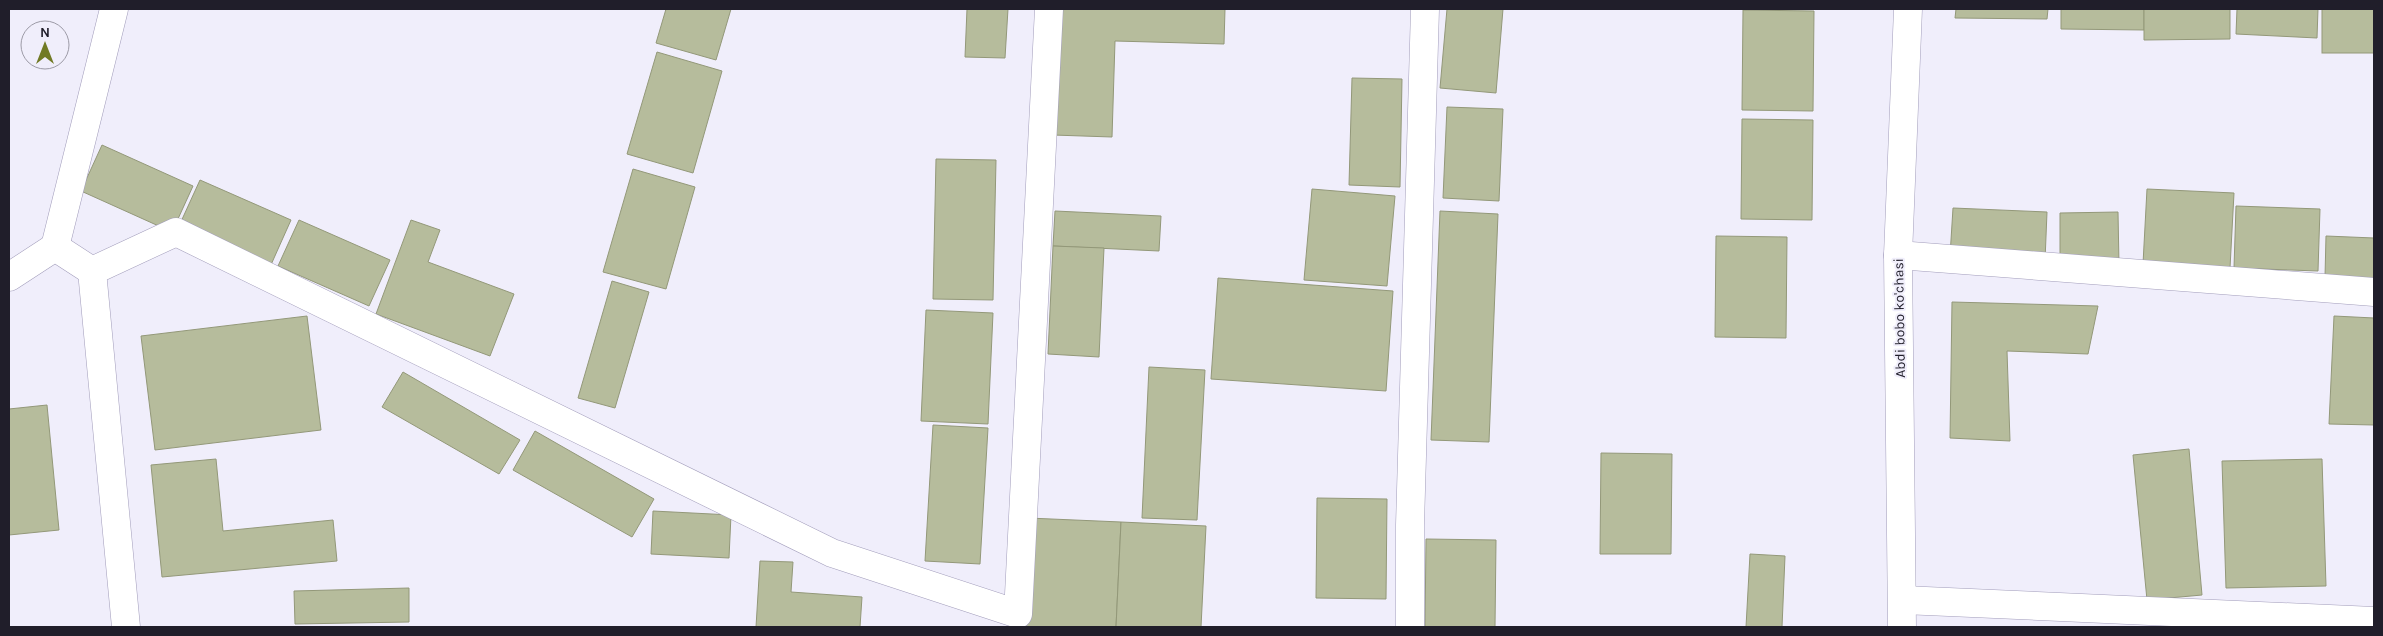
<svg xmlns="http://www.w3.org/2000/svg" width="2383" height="636" font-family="Karla,sans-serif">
	<rect width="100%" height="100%" fill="#f0eefb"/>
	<!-- building -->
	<g fill="#b6bc9c" stroke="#939879">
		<polygon points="666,9 731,9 716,60 656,43"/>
		<polygon points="967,9 1008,9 1005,58 965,57"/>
		<polygon points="1057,9 1225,9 1224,44 1115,41 1112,137 1053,135"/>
		<polygon points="1447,9 1503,9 1496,93 1440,88"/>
		<polygon points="1956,9 2048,9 2047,19 1955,18"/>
		<polygon points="2061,9 2144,9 2144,30 2061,29"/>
		<polygon points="2144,9 2230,9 2230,39 2144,40"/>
		<polygon points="2237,9 2318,9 2317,38 2236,34"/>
		<rect x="2322" y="9" width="52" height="44"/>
		<polygon points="1743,10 1814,11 1813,111 1742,110"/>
		<polygon points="657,52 722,71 693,173 627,154"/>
		<polygon points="1352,78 1402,79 1400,187 1349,185"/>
		<polygon points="1447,107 1503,109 1499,201 1443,198"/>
		<polygon points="1742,119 1813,120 1812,220 1741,219"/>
		<polygon points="102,145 193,186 172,232 81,191"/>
		<polygon points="936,159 996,160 993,300 933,299"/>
		<polygon points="633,169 695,187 666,289 603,272"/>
		<polygon points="200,180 291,220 270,267 179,226"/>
		<polygon points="1312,189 1395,196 1387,286 1304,280"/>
		<polygon points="2147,189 2234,193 2230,268 2143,264"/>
		<polygon points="2236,206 2320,209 2318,271 2234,268"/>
		<polygon points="1953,208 2047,212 2045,261 1950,256"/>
		<polygon points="1055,211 1161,216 1159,251 1053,246"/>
		<polygon points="1440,211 1498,214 1489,442 1431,440"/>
		<polygon points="2118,212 2119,265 2060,266 2060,213"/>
		<polygon points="299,220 390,260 369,306 278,266"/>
		<polygon points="411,220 440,230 428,262 514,294 490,356 376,314"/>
		<polygon points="1716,236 1787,237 1786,338 1715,337"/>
		<polygon points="2326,236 2374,238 2374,279 2325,277"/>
		<polygon points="1053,246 1104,248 1099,357 1048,354"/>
		<polygon points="1218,278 1393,291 1386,391 1211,379"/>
		<polygon points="612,281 649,292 615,408 578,398"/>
		<polygon points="1952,302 2098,306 2088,354 2007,351 2010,441 1950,438"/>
		<polygon points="926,310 993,313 988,424 921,421"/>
		<polygon points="307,316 321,430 155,450 141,336"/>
		<polygon points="2334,316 2374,318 2374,425 2329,424"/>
		<polygon points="1149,367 1205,370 1197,520 1142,518"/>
		<polygon points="403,372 520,440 499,474 382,407"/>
		<polygon points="47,405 59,530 9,535 9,409"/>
		<polygon points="933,425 988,428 980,564 925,561"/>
		<polygon points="535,431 654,499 632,537 513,470"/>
		<polygon points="2189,449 2202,595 2147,600 2133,455"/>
		<polygon points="1601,453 1672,454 1671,554 1600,554"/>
		<polygon points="216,459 223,531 333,520 337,561 162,577 151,465"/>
		<polygon points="2322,459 2326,586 2226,588 2222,461"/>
		<polygon points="1317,498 1387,499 1386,599 1316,598"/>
		<polygon points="653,511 731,515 729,558 651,554"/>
		<polygon points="1028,518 1121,522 1116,627 1023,627"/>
		<polygon points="1121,522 1206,526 1201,627 1116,627"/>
		<polygon points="1426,539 1496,540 1495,627 1425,627"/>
		<polygon points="1750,554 1785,556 1782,627 1746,627"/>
		<polygon points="760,561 793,562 791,592 862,597 860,627 756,627"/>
		<polygon points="409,588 409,622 295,624 294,591"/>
	</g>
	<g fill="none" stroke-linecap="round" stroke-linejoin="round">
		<!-- street casing -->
		<g stroke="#a29dbb" stroke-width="29">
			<g id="street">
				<polyline points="55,247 114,9"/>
				<polyline points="1898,255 2374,292"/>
				<polyline points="92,271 126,627"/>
				<polyline points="9,277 55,247 92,271 176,232 832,553 1018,614 1049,9"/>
				<polyline points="1903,600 2374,621"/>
				<polyline points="1410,627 1410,525 1425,9"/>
			</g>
		</g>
		<!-- secondary casing -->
		<g stroke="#a29dbb" stroke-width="29">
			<polyline id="secondary" points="1902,627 1898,255 1908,9"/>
		</g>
		<!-- street -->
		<use href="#street" stroke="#fff" stroke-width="28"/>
		<!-- secondary -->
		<use href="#secondary" stroke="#fff" stroke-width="28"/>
	</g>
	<g text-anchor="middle" stroke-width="4" stroke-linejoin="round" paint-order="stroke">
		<!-- street labels -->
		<g font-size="14" fill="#201e2a" stroke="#f0eefb">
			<text transform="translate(1899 318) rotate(-91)" y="5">Abdi bobo ko'chasi</text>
		</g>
	</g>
	<!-- border -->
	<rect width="2383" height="636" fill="none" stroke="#201e2a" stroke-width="20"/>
	<!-- north arrow -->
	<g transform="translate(45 45)"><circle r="24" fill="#f0eefb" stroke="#9d9ba7"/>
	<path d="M0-4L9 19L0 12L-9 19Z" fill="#717a25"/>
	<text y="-8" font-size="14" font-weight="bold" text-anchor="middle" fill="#201e2a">N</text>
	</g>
</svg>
